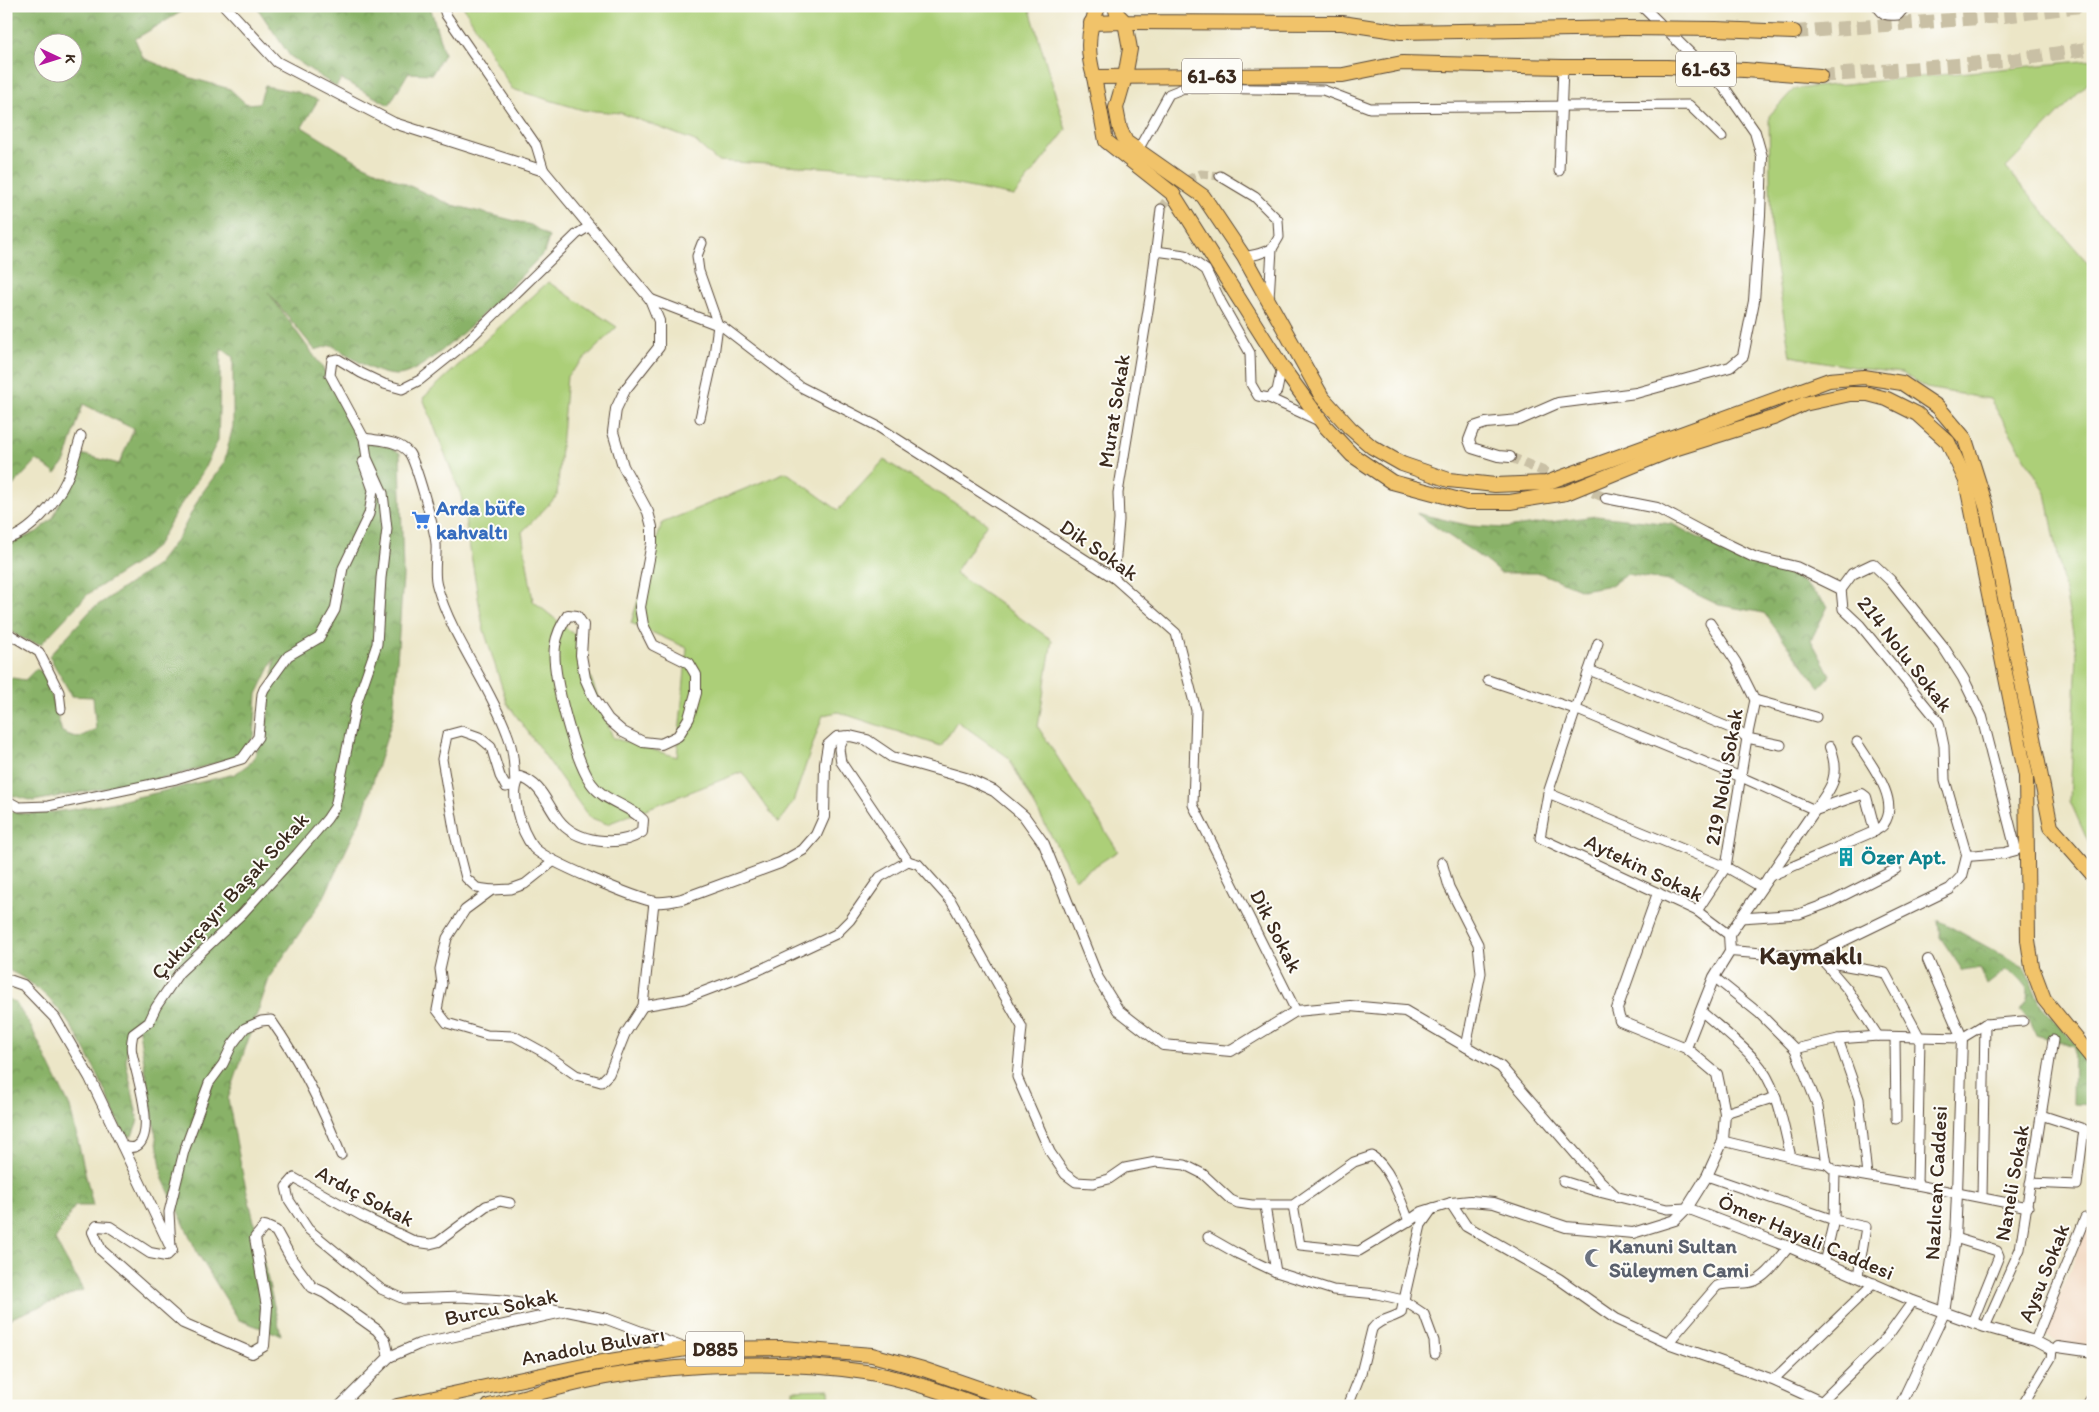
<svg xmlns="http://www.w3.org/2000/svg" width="2099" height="1412" font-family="Itim,sans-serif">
	<defs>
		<pattern id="forest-crowns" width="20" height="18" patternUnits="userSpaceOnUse" patternTransform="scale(1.25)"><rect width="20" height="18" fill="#89b268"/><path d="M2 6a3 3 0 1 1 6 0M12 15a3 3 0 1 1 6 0" fill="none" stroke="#719155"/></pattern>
	</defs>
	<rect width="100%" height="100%" fill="#fdfcf7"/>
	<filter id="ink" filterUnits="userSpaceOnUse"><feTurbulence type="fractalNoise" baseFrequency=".02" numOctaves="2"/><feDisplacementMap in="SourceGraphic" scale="10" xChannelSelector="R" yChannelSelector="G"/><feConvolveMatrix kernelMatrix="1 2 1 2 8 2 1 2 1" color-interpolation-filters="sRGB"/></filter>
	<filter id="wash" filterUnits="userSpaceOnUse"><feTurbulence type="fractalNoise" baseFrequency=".0096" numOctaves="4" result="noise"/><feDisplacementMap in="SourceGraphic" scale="20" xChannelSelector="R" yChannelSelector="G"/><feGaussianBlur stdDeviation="1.12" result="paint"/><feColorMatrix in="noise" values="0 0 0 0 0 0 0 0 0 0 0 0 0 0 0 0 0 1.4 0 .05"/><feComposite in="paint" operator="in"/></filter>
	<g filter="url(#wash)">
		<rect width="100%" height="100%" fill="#ece6c7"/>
		<!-- built -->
		<polygon fill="#f1d5bd" points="2093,1218 2093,1348 2055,1341 2045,1337 2045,1327 2071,1269 2089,1220"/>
		<!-- green -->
		<g fill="#accf78" stroke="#747c4b">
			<polygon points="463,6 1029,6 1066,130 1014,196 886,171 717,161 695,141 621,113 583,110 512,89"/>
			<polygon points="2093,60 2093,78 2006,168 2093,269 2093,853 2070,801 2077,654 2046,493 1990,399 1926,388 1902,373 1865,369 1790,356 1771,236 1769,116 1794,89"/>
			<polygon points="548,282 617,327 567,376 557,496 522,532 533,601 575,635 613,738 677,757 687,648 631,623 662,523 786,472 838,510 884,460 987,523 955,573 1052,640 1038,727 1118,851 1075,879 1008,757 957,721 941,746 838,712 823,715 793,802 778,823 742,772 607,824 589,817 507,703 483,627 461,495 423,398"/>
			<polygon points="829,1389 830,1406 794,1406 793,1390"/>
		</g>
		<!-- forest -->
		<g fill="url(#forest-crowns)" stroke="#626e43" fill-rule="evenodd">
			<path d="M6 6H191L135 39 143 58 191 78 230 89 246 104 259 103 265 86 297 92 318 100 302 127 360 163 449 204 531 225 549 237 544 253C518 278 428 377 396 375 371 374 352 356 331 345L315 350 268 292 322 367 358 441 390 447 400 453 403 577 393 717 363 814 323 899 270 976 228 1099 242 1171 281 1335 239 1320 198 1254 163 1179 137 1019 128 1033 126 1062 138 1120 132 1136 124 1135C97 1075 72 997 6 969V810C39 826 193 783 235 774L253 761 267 723 275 657 257 694 254 736 239 756 173 776 33 801 11 795 6 792V677L25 680 36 669 45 673 62 732 78 738 96 729 93 697 72 696 49 656 92 609 157 565 180 535 200 496 224 463 233 426V357L221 348 218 440 202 473 177 510 157 546 135 564 88 594 41 644C28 642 15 636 6 627V545L37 532 53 518 81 454 119 464 134 429 83 404 65 461 56 474 37 460 6 493V401L8 396 6 362ZM42 42H72V72H42Z"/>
			<polygon points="256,6 430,6 444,54 432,74 408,73 389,105 341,79 336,87 290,56"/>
			<path d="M1416 513 1471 526 1505 528 1596 516 1672 524 1744 561 1783 570 1804 583 1828 606 1811 640 1830 675 1819 687 1764 613 1719 605 1668 581 1627 574 1611 585 1582 590 1540 573H1500C1474 550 1444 534 1416 513Z"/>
			<path d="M1938 920 2024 967 2041 1005 2077 1046 2090 1067 2093 1105 2073 1104 2074 1046 2036 1035 2030 1021 2020 1010 2027 1000 2028 990C2022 982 2016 973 2006 970L1987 985 1980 968 1963 971 1940 937Z"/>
			<polygon points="6,998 15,1002 31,1027 70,1107 93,1206 75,1206 55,1240 83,1290 6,1320"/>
		</g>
	</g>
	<g filter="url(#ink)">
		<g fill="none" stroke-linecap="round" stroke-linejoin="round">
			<!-- minor-tunnel -->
			<polyline stroke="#c9c0a5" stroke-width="9" stroke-dasharray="9 4.5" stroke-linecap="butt" points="1161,209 1177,184 1201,174 1220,176"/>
			<!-- tertiary-tunnel -->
			<polyline stroke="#c9c0a5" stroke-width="10" stroke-dasharray="10 5" stroke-linecap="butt" points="1510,457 1606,498"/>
			<!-- primary-tunnel -->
			<g stroke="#c9c0a5" stroke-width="14" stroke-dasharray="14 7" stroke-linecap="butt">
				<polyline points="1794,32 2004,16 2080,6"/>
				<polyline points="1820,76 2006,61 2093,48"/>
			</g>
			<!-- minor casing -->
			<g stroke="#564637" stroke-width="11">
				<g id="minor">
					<polyline points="443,6 446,15 536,145 544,171"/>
					<path d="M1877 6C1883 16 1887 16 1898 15L1906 6"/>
					<polyline points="1138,150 1169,94 1184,88 1323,90 1370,108 1689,105 1722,137"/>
					<polyline points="1559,171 1563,67"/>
					<polyline points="1220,176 1255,197 1278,220 1279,237 1272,249 1269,299"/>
					<polyline points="1156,251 1185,255 1206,270 1221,302 1250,353 1251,384 1258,396 1269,398 1321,422"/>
					<polyline points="1244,257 1258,254 1272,249"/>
					<polyline points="650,299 723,327 801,387 877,426 1114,578 1176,633 1196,710 1193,805 1296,1011"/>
					<polyline points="1269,398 1277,391 1282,367"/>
					<polyline points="700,418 714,355 718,325 699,271 697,256 702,243"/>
					<path d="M364 438C380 441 398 440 409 453 416 462 435 531 436 544 437 557 433 573 437 586 452 638 488 682 507 733 514 750 514 768 515 785L506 787 500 776 491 747 479 737 462 731 447 735 442 759 455 835 466 878 477 888 492 890 511 889 525 884 554 861"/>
					<path d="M6 539C30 534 56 502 66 481 73 467 76 451 81 436"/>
					<polyline points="1114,578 1119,520 1118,493 1150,298 1161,209"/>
					<polyline points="1841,589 1843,609 1860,625 1939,722 1944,746 1945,780 1967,856"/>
					<polyline points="6,632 39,652 59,692 61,709"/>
					<polyline points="1598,643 1548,793 1540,838 1697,911 1729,935"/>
					<polyline points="1589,670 1740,732 1747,738 1781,745"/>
					<polyline points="1488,680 1575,709 1741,777 1815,810"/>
					<polyline points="1755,700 1816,717"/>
					<polyline points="845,736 839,749 841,762 908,861"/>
					<polyline points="1548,793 1726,867 1761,887"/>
					<polyline points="6,800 19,807 48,806 176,779 242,759 258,737 262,694 264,689 288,656 319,638 335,610 343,568 369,514 373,490 363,462"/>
					<polyline points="1442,862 1449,887 1478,944 1481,973 1466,1047"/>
					<path d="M1768 877 1875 831C1878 829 1883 827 1884 824 1901 800 1869 762 1857 742"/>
					<polyline points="492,890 465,910 447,938 440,969 442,984 437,1010 447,1023 487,1035 514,1036 543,1052 576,1075 601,1082 609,1074 625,1034 643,1006 654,902"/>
					<polyline points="1697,911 1726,867 1747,738 1755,700 1736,662 1710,623"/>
					<polyline points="1741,918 1799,914 1831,902 1896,869"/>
					<path d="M1810 957C1832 965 1861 968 1885 973L1920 1038 1917 1185"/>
					<polyline points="1824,962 1848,990 1878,1036"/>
					<polyline points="1714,977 1760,1014 1795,1049 1818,1107 1827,1164 1835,1171 1834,1220 1824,1263"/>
					<path d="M643 1006 684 999 757 971 836 934 850 920 880 877 908 861 918 864 951 901 1022 1027 1017 1077 1050 1152 1065 1174 1076 1182 1093 1183 1109 1179 1125 1168 1156 1162 1185 1165 1203 1174 1231 1200 1238 1203 1252 1205H1293L1354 1162 1372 1156C1390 1167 1401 1201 1409 1221L1359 1251 1300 1245 1293 1205"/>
					<path d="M1701 1011C1719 1027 1739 1042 1755 1060 1778 1085 1783 1125 1791 1157"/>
					<polyline points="1895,1037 1896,1119"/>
					<polyline points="1838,1039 1859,1099 1867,1176"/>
					<polyline points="1795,1049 1838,1039 1878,1036 1962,1038 1985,1024 2023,1021"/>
					<polyline points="1725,1113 1776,1097"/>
					<polyline points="1723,1141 1802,1160 1827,1164"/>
					<path d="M122 1146C126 1147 133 1149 137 1146 157 1133 135 1071 132 1053 130 1046 132 1040 133 1034L149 1022 156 1007 179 973 242 914 297 854 327 819 335 807 356 705 377 644 381 578 387 529 383 493 367 458 364 438 330 375 332 360 338 359 361 373 384 384 402 389 420 380 460 348 577 234 590 226"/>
					<polyline points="1835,1171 1917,1185 2028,1207"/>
					<polyline points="1707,1176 1834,1220 1866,1227 1858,1276"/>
					<polyline points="1563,1181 1595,1191 1667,1209 1687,1208"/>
					<polyline points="2030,1183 2077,1185 2084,1129 2041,1115"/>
					<polyline points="1982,1197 1985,1024"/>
					<polyline points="510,1203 500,1201 486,1206 438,1242 430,1244 416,1242 362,1216 294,1178 286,1187 289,1200 308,1229 381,1289 404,1299 461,1297 503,1300 564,1311"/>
					<polyline points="1265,1206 1276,1272"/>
					<polyline points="1208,1237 1236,1253 1276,1272 1333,1290 1377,1294 1403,1300 1424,1314 1434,1341 1435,1354"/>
					<polyline points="1955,1238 1997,1251 1999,1256 1972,1323"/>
					<path d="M171 1248 169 1212 184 1151 209 1083 223 1064 232 1045 245 1028 261 1021 271 1020C300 1061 323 1108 341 1155"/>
					<polyline points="1985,1327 2020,1249 2053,1040"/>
					<polyline points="2035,1341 2085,1218"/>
					<path d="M1668 1343 1717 1286C1728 1282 1740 1285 1752 1282 1767 1278 1779 1258 1789 1247"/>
					<polyline points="1773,1380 1874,1283"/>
					<polyline points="1821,1402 1887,1337 1913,1301"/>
					<path d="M1348 1406 1361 1373 1372 1329C1379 1319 1391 1319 1401 1313L1421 1225 1433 1208"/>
					<polyline points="2022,1406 2051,1358 2052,1350"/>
					<polyline points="2087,1406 2093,1396"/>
				</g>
			</g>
			<!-- tertiary casing -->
			<g stroke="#564637" stroke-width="12">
				<g id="tertiary">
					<path d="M225 6 277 62 394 123 544 171 650 299 659 321V347L625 390 616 409 613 432 623 466 648 512 652 527V543L640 607 643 625 653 645 689 663 696 675V693L689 718 678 736 661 744 643 742 623 732 608 719 594 698 585 678 581 655 583 625 577 616 568 615C561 625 557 634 555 646 551 674 575 759 591 783 604 802 628 804 643 820L642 832C618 848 576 843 558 819 546 803 541 783 520 777 513 788 515 798 517 810 520 823 525 837 534 848 546 861 637 899 656 902 665 903 673 901 682 899L780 863 803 850 816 835 824 817 825 763 828 745 837 737 850 736 867 740 892 757 966 778 994 791 1024 816 1044 844 1098 978 1118 1010 1163 1045 1231 1051 1296 1011 1350 1006 1405 1011 1501 1067 1596 1177 1617 1197"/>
					<polyline points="1510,457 1498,456 1472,448 1469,440 1474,427 1486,423 1519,420 1558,403 1636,393 1730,367 1743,356 1754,301 1760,215 1762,157 1755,132 1723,86 1642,6"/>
					<polyline points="1606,498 1657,508 1704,533 1754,557 1796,567 1841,589 1852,574 1873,564 1890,580 1942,645 1963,678 1982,717 2016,850 2005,853 1967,856 1962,876 1950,889 1810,957 1730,951 1729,935 1815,810 1862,794 1866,797 1875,831"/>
					<path d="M1815 810C1832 788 1841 775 1830 747"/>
					<polyline points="1658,893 1617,1009 1620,1021 1686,1048"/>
					<polyline points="6,979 23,985 55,1018 90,1078 172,1250 166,1256 150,1253 110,1227 97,1226 93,1232 101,1250 183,1323 252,1353 264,1346 267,1307 255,1238 265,1226 276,1231 292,1260 312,1287 325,1293 377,1330 385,1340 389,1357"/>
					<polyline points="1451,1203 1466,1226 1559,1279 1616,1319 1668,1343 1773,1380 1830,1406"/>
					<polyline points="1687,1208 1789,1247 1913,1301 1985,1327 2035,1341 2052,1350"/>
					<polyline points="1409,1221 1422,1212 1451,1203 1470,1201 1494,1203 1566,1227 1633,1233 1675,1220 1687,1208 1707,1176 1723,1141 1725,1113 1717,1074 1686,1048 1714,977 1730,951"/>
					<polyline points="2058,1347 2093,1352"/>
					<polyline points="340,1406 389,1357 419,1344 567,1311 607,1319 684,1348"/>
					<polyline points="1900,1406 1944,1313 1955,1238 1957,1193 1962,1038 1928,960"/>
				</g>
			</g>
			<!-- primary casing -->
			<g stroke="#564637" stroke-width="16">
				<g id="primary">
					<path d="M1099 6C1086 29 1087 53 1094 77L1343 75 1402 63 1563 67H1666"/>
					<polyline points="1115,6 1117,14 1125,22 1342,23 1401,32 1627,28"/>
					<polyline points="1091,23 1125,22 1130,49 1125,77 1116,108 1120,129 1126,142 1203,196 1244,257 1322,397 1350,428 1372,447 1402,464 1449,480 1495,485 1546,483 1829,380 1864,377 1902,383 1938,407 1965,439 1987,509 2051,827 2093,875"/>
					<polyline points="1716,29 1794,32"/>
					<polyline points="1745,70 1820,76"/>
					<polyline points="1094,77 1106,141 1173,194 1282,367 1324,425 1352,455 1392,482 1467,502 1510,502 1566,493 1674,449 1776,417 1804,404 1850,394 1868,394 1887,399 1917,414 1948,442 1966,481 2026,776 2028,940 2032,967 2044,999 2093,1059"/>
				</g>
			</g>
			<!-- trunk casing -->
			<g stroke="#564637" stroke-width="16">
				<g id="trunk">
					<polyline points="397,1406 597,1363 686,1349 783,1348 872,1355 923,1369 1030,1406"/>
					<path d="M489 1406C529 1396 570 1383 611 1376 689 1363 786 1360 865 1372 904 1378 944 1392 981 1406"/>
				</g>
			</g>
			<!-- minor -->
			<use href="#minor" stroke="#fff" stroke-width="9"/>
			<!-- tertiary -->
			<use href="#tertiary" stroke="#fff" stroke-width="10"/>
			<!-- primary -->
			<use href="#primary" stroke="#f1c36a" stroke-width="14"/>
			<!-- trunk -->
			<use href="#trunk" stroke="#f1c36a" stroke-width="14"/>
			<!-- primary-bridge casing -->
			<g stroke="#564637" stroke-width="16" stroke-linecap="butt">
				<g id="primary-bridge">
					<polyline points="1627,28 1716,29"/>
					<polyline points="1666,67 1745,70"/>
				</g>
			</g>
			<!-- primary-bridge -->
			<use href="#primary-bridge" stroke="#f1c36a" stroke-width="14"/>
		</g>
	</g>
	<!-- icons -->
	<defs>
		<g id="supermarket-bare" transform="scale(1.5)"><path d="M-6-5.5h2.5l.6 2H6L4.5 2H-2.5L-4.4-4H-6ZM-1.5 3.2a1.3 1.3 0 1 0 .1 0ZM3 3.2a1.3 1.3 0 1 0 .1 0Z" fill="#3f7fe0" stroke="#fdfcf7" stroke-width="2.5" paint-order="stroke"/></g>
		<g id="building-bare" transform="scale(1.5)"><path d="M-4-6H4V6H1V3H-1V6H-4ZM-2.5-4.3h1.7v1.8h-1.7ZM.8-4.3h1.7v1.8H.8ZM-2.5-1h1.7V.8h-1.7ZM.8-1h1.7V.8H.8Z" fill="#0f9aa8" stroke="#fdfcf7" stroke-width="2.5" paint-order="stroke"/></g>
		<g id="mosque-bare" transform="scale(1.5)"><path d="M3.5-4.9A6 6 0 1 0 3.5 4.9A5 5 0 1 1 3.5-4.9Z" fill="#6b7280" stroke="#fdfcf7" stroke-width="2.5" paint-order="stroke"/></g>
	</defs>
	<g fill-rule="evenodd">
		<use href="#supermarket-bare" x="421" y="520"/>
		<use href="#building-bare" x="1846" y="857"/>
		<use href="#mosque-bare" x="1594" y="1258"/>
	</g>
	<g text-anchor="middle" stroke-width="4" stroke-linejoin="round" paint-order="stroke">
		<!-- shield labels -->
		<g fill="#fdfcf7" stroke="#75695f" stroke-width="1">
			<rect x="1676" y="51.5" width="60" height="35" rx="4"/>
			<rect x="1182" y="58.5" width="60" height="35" rx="4"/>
			<rect x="686" y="1331.5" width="58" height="35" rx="4"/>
		</g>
		<g font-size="20" font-weight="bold" fill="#3b2a1e">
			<text x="1706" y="76">61-63</text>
			<text x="1212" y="83">61-63</text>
			<text x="715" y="1356">D885</text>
		</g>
		<!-- street labels -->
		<g font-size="21" fill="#3b2a1e" stroke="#fdfcf7">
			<text transform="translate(1114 411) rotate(-81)" y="7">Murat Sokak</text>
			<text transform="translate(1099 550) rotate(35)" y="7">Dik Sokak</text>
			<text transform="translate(1905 654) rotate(52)" y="7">214 Nolu Sokak</text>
			<text transform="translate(1724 777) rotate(-80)" y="7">219 Nolu Sokak</text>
			<text transform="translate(1644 868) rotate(26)" y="7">Aytekin Sokak</text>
			<text transform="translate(230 896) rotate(-47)" y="7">Çukurçayır Başak Sokak</text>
			<text transform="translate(1276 931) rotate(63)" y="7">Dik Sokak</text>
			<text transform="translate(1936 1183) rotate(-87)" y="7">Nazlıcan Caddesi</text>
			<text transform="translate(2012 1183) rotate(-80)" y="7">Naneli Sokak</text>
			<text transform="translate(365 1196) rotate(28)" y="7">Ardıç Sokak</text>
			<text transform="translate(1806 1237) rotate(23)" y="7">Ömer Hayali Caddesi</text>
			<text transform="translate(2044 1273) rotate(-68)" y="7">Aysu Sokak</text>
			<text transform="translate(501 1307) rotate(-12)" y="7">Burcu Sokak</text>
			<text transform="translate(593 1346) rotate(-10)" y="7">Anadolu Bulvarı</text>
		</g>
		<!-- shop labels -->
		<g font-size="21" font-weight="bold" fill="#366cbe" stroke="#fdfcf7" text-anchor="start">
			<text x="436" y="515">Arda büfe<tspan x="436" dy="24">kahvaltı</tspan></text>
		</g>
		<!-- culture labels -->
		<g font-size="21" font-weight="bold" fill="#0d838f" stroke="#fdfcf7" text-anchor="start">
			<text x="1861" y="864">Özer Apt.</text>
		</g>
		<!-- worship labels -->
		<g font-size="21" font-weight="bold" fill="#5b616d" stroke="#fdfcf7" text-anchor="start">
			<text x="1609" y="1253">Kanuni Sultan<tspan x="1609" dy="24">Süleymen Cami</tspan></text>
		</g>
		<!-- district labels -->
		<g font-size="26" font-weight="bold" fill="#3b2a1e" stroke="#fdfcf7">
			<text x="1811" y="964">Kaymaklı</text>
		</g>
	</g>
	<!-- margin -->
	<rect width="2099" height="1412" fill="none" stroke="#fdfcf7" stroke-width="25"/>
	<!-- north arrow -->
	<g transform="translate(58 58) rotate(94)"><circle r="24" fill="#fdfcf7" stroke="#afa8a0"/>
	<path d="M0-4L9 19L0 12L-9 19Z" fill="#b5179e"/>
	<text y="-8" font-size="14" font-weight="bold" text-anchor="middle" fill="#3b2a1e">K</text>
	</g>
</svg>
